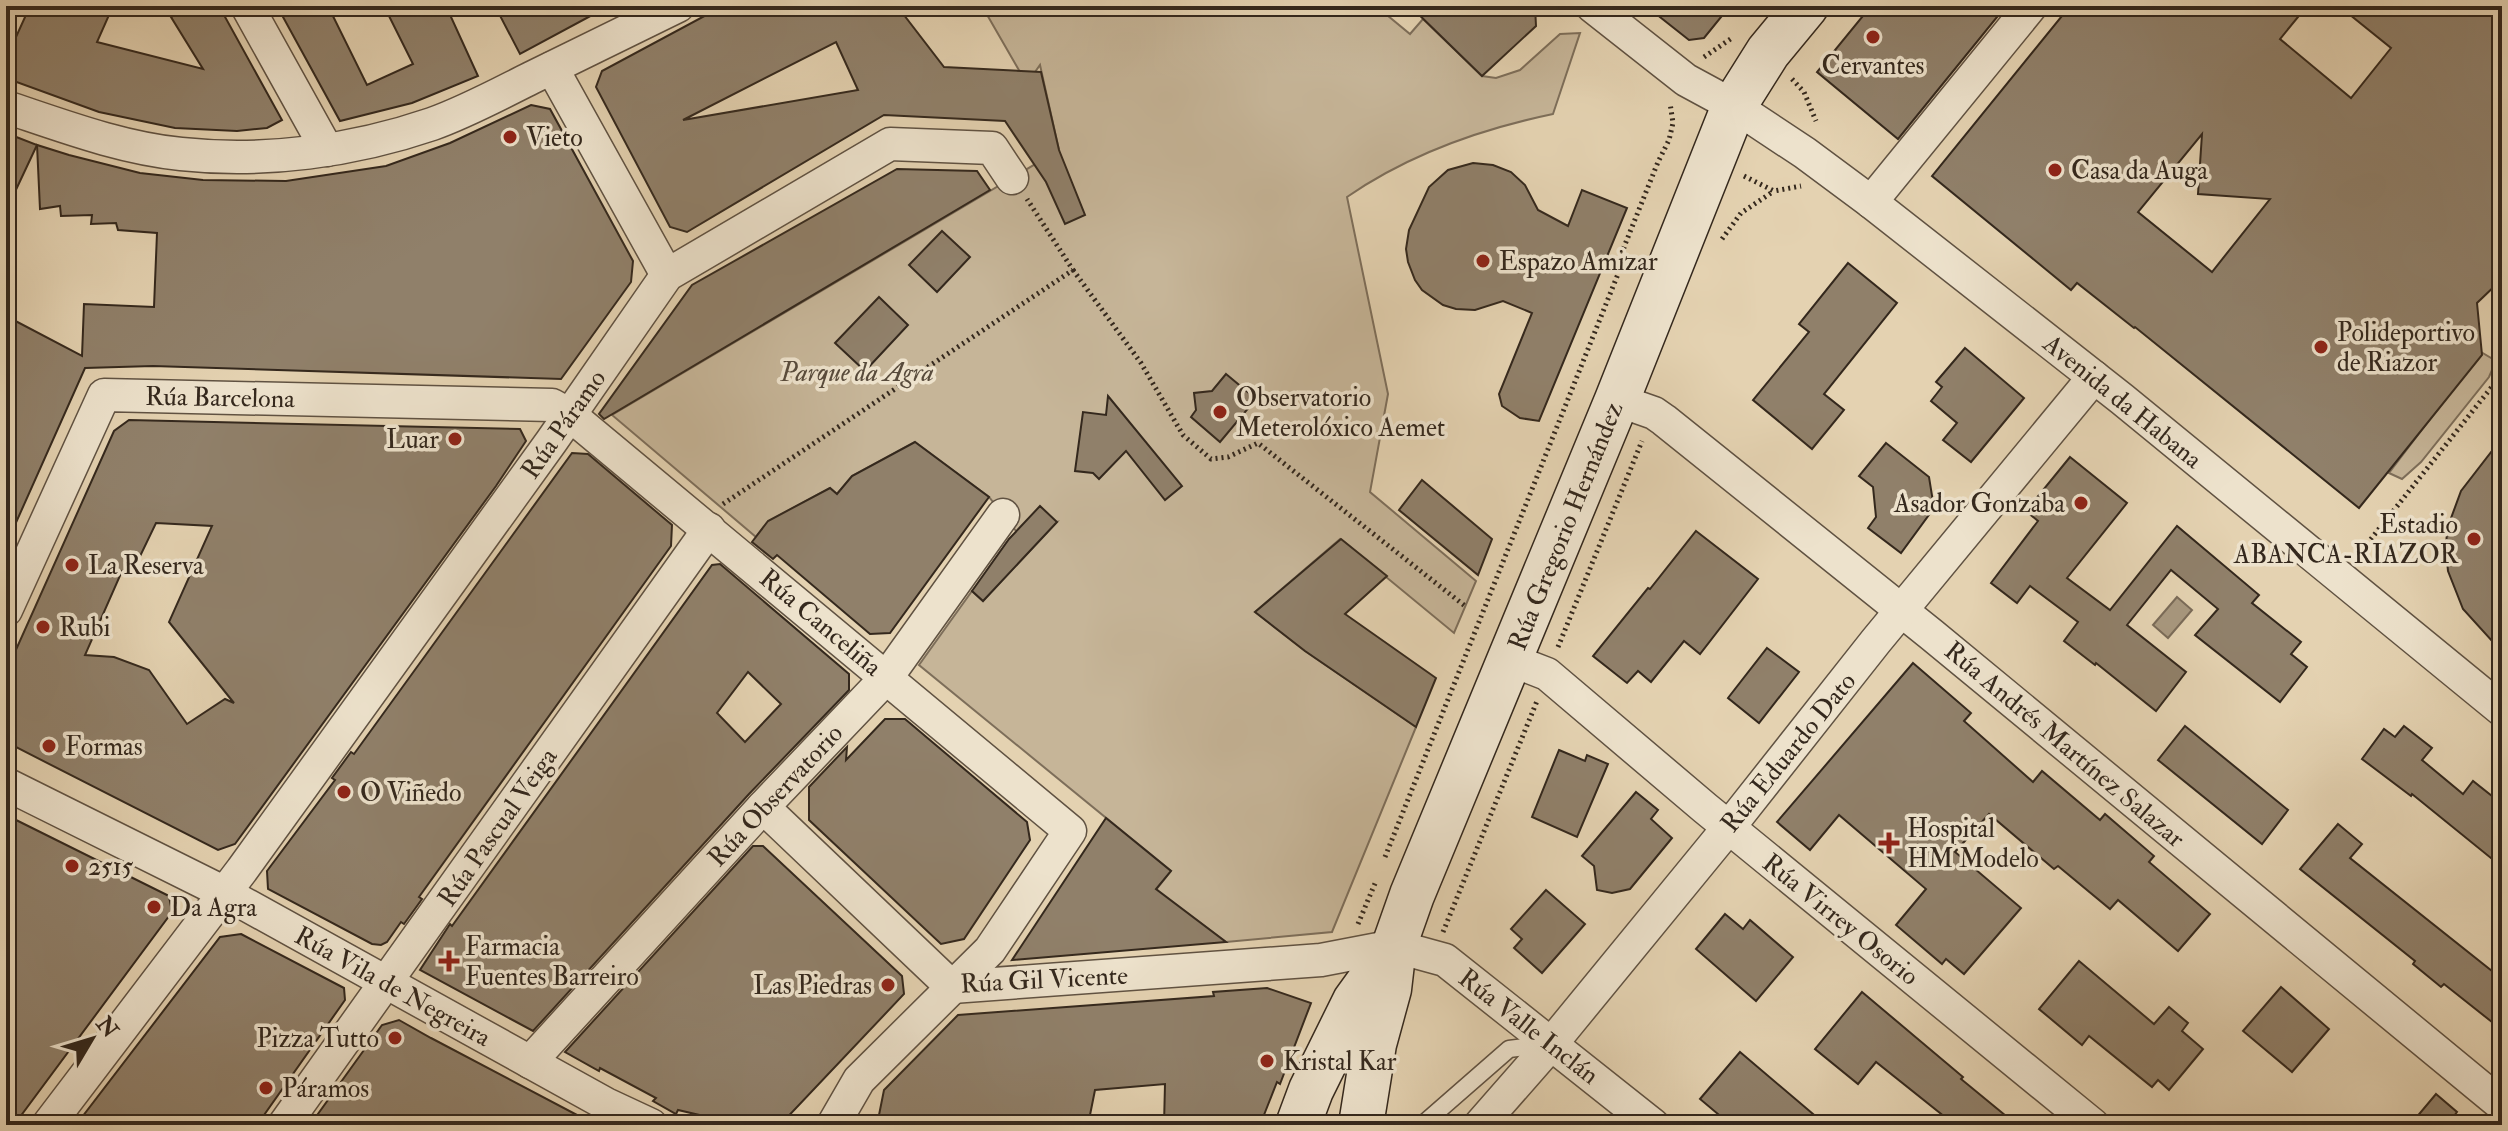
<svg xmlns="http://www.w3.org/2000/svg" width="2508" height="1131" font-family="'IM FELL Double Pica',serif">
	<rect width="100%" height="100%" fill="#e4d2b1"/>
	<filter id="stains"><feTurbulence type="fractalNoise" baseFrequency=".0025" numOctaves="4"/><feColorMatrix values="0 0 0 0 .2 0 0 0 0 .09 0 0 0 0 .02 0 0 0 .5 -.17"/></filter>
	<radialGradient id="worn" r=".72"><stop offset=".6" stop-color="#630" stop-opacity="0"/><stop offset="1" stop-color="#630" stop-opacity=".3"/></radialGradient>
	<!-- green -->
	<g fill="#c6b598" stroke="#7d6e5a" stroke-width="2">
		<path d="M982 6H1376L1410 34 1423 19 1482 76 1496 78 1520 70 1560 34 1580 33 1553 114C1481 129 1409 154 1347 197L1388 394 1370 492 1476 581 1454 633 1340 539 1255 612 1305 651 1416 727 1332 932 1226 942 1156 890 1171 871 919 665 972 591 983 601 1057 522 1016 531 989 497 915 442 852 476 837 494 830 488 769 521 756 537 612 415 1059 150 1040 65 1035 72H1020Z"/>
		<polygon points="2481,352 2496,361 2489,377 2421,462 2402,479 2389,473"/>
	</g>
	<!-- water -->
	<polygon fill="#a8987f" stroke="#7a6b58" stroke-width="2" points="2177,597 2192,610 2168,638 2153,625"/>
	<!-- building -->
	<g fill="#90806a" stroke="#34281d" stroke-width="2" fill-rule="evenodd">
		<polygon points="30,6 113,6 97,42 203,69 171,17 191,6 219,6 282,120 267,128 237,131 175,128 99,112 11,80 6,59"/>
		<polygon points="277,6 328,6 367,85 413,64 384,6 446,6 478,76 412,103 340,121"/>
		<polygon points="495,6 609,6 520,54"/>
		<path d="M723 6H897L944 67 1041 72 1059 150 1085 215 1065 224 1046 182 1005 121 884 115 687 232 670 227 596 87 602 71ZM836 42 858 90 683 120Z"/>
		<polygon points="1410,6 1535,6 1536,26 1482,76"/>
		<polygon points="1646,6 1730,6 1704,38 1689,40"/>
		<polygon points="1871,6 2006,6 1898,139 1817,72"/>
		<path d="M2070 6H2307L2280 39 2351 98 2391 48 2339 6H2502V279L2477 303 2482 355 2359 508 2135 327 2134 328 2077 283 2071 290 1932 176ZM2202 134 2198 194 2270 199 2212 272 2138 212Z"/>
		<polygon points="531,105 550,109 633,261 631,282 561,379 153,366 85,368 6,545 6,316 82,356 84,304 154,307 157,233 118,230 116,223 91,224 92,215 61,216 60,206 40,209 37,145 69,155 140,173 203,180 286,181 386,166 450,143"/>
		<polygon points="6,133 37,145 6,211"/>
		<polygon points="1473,163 1493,165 1511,172 1525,185 1538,210 1568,226 1582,190 1627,208 1539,421 1520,418 1502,406 1499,394 1532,313 1503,301 1475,310 1456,309 1443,305 1422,290 1415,280 1408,262 1406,249 1409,230 1429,187 1448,170"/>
		<polygon points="897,169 977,171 990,190 604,419 599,414 692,285"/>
		<polygon points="942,231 970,257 937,292 909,265"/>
		<polygon points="1848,263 1897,303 1824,394 1844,410 1812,449 1753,400 1809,332 1799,324"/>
		<polygon points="879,297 908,325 865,371 835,343"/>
		<polygon points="1965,348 2024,398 1971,462 1943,440 1957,423 1931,401 1942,387 1936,382"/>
		<polygon points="1226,374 1256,399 1220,442 1191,417 1196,410 1194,393 1212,391"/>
		<polygon points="1108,396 1182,486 1165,500 1126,451 1099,479 1093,473 1075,471 1083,412 1106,415"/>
		<path d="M129 420 520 429 526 441 496 486 235 844 218 850 6 742V672L114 431ZM156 523 212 526 169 622 234 703 225 699 187 724 149 670 114 657 85 655 122 571 131 575Z"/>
		<polygon points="2502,438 2502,652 2463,609 2448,571 2446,550 2447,529 2461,491"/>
		<polygon points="915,442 989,497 890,633 870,634 777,555 773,559 752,542 768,521 830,488 837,494 852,476"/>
		<polygon points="1886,443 1929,477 1934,508 1901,553 1868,528 1876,517 1873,487 1859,476"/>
		<polygon points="572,453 588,454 672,525 671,546 419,897 422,899 404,924 401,922 387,942 381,945 372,944 268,889 267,871 335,780 332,778 351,752 354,754"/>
		<polygon points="2070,457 2127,503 2067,578 2110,610 2177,526 2259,595 2252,603 2301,642 2291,654 2307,667 2280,702 2195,635 2218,609 2171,570 2127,625 2186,672 2156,711 2096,663 2095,665 2064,641 2078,622 2030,586 2017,603 1991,583 2038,521 2026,511"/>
		<polygon points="1422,480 1492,539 1478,575 1399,510"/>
		<polygon points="1040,506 1057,522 983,601 972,591 1009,539"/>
		<polygon points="1696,531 1758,579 1700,654 1684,641 1651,682 1638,671 1627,683 1593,656 1648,588 1650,589"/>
		<polygon points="1341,539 1387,576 1345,614 1436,678 1416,727 1305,651 1255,612"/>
		<path d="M720 564 849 674V690L749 794 533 1031 420 970 450 924 452 926 712 565ZM748 672 781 704 745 742 717 713Z"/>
		<polygon points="1767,648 1799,672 1759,723 1728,698"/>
		<polygon points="1913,663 1971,713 1964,721 2033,782 2042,771 2100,820 2105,814 2154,856 2149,862 2210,914 2178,951 2118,900 2110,909 2058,866 2054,869 1989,814 1955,852 2021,908 1964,974 1946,959 1942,964 1896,925 1926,889 1839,815 1810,850 1777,822"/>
		<polygon points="885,719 905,719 1027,822 1030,840 964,939 941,944 809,820 809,787 847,747 846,760"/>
		<polygon points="2185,726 2288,810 2262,844 2158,760"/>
		<polygon points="2404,726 2432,748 2422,760 2463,794 2473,781 2502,804 2502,867 2412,794 2411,796 2362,759 2384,729 2395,737"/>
		<polygon points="1559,750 1585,761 1587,755 1608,764 1577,837 1532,817"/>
		<polygon points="1636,792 1658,810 1651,819 1672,838 1630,889 1612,893 1597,890 1594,866 1582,856"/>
		<polygon points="6,815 169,896 172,912 14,1125 6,1125"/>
		<polygon points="1106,818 1171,871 1156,889 1226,942 1012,960"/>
		<polygon points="2338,824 2362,844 2350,858 2502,979 2502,1030 2444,984 2441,987 2413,964 2415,961 2300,869"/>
		<polygon points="753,846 763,846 902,976 904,994 780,1125 742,1125 678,1110 676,1114 653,1101 656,1098 600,1068 599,1071 565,1052"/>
		<polygon points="1546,890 1585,924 1542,973 1514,948 1522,939 1511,929"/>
		<polygon points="1725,914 1743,929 1750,920 1793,957 1756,1001 1696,949"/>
		<polygon points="241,934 344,988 345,1000 257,1125 76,1125 220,937"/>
		<polygon points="2079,961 2154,1024 2169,1007 2188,1023 2182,1031 2203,1049 2169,1090 2158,1080 2152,1087 2089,1036 2082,1045 2039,1009"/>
		<polygon points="2281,987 2329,1029 2292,1072 2243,1031"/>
		<polygon points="1267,988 1311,1003 1280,1084 1277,1082 1260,1125 1164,1125 1165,1084 1095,1090 1088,1125 877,1125 884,1090 958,1015 1214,996 1213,992"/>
		<polygon points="1862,992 1963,1077 1961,1079 2017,1125 1955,1125 1876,1062 1858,1084 1815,1049"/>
		<polygon points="399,1020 431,1038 596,1125 310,1125 382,1025"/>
		<polygon points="1740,1052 1826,1125 1731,1125 1700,1099"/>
		<polygon points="2436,1094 2457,1112 2447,1125 2410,1125"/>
	</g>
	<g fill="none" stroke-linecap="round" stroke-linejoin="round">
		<!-- lane casing -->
		<g stroke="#605242" stroke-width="19">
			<polyline id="lane" points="1422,1125 1509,1049 1548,1044"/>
		</g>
		<!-- street casing -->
		<g stroke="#605242" stroke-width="35">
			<g id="street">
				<polyline points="247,6 327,150"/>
				<polyline points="1592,6 1686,80 1734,106 1805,153 1871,202 2122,399 2502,710"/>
				<polyline points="552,68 667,275"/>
				<path d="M6 107C63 126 121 148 181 154 265 163 353 151 432 124 466 112 499 94 531 78 580 54 629 30 678 6"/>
				<polyline points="1871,202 2031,6"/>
				<polyline points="1617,400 1654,413 1664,420 1932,635 2502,1105"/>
				<polyline points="6,610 104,395 552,405 570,415 1070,831 990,950 859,1080 833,1125"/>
				<polyline points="1511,660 1547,674 1705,808 2093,1125"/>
				<polyline points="6,784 225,893 606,1104 651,1125"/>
				<polyline points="763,807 952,987 1321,960 1394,946 1445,960 1653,1125"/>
				<polyline points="530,1062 763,807 887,677 1003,515"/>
				<polyline points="48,1125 242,870 551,442 667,275 890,144 992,148 1012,178"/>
				<polyline points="284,1125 709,529"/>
				<polyline points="1480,1125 1552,1043 1729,827 1876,641 2094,377"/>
			</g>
		</g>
		<!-- secondary casing -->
		<g stroke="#34281d" stroke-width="47">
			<g id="secondary">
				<polyline points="1298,1125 1311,1090 1355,1001 1386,958"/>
				<polyline points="1361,1125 1374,1044 1389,989 1394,946 1412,895 1617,400 1734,106 1768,52 1806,6"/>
			</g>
		</g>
		<!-- path -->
		<g stroke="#34281d" stroke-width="5" stroke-dasharray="2 4" stroke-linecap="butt">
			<polyline points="1704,57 1732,38"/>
			<polyline points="1792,79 1804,92 1816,121"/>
			<polyline points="1744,176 1774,191 1801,186"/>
			<polyline points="1722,239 1741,213 1774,191"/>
			<polyline points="1073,270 1141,363 1183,435 1211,459 1228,457 1258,443 1465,606"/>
			<polyline points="723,504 1073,270 1027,199"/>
			<polyline points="2367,544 2502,374"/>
			<polyline points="1558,647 1642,441"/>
			<polyline points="1385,857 1622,264 1624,247 1658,162 1669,140 1673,123 1670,103"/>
			<polyline points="1358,924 1376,881"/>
			<polyline points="1443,932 1537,701"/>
		</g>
		<!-- lane -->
		<use href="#lane" stroke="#ede2cc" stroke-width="16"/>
		<!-- street -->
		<use href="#street" stroke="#ede2cc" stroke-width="32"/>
		<!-- secondary -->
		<use href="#secondary" stroke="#ede2cc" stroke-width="44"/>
	</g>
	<!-- markers -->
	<g fill="#8f2418" stroke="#ede2cc" stroke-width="3">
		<circle cx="1873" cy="37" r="8"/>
		<circle cx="510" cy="137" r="8"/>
		<circle cx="2055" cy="170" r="8"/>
		<circle cx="1483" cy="261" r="8"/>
		<circle cx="2321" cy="347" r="8"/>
		<circle cx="1220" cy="412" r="8"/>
		<circle cx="455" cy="439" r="8"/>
		<circle cx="2081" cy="503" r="8"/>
		<circle cx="2474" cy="539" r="8"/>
		<circle cx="72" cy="565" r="8"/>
		<circle cx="43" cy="627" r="8"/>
		<circle cx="49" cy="746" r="8"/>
		<circle cx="344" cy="792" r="8"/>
		<path d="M1885 831h8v8h8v8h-8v8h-8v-8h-8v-8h8z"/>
		<circle cx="72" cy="866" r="8"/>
		<circle cx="154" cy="907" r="8"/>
		<path d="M445 949h8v8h8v8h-8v8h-8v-8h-8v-8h8z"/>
		<circle cx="888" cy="985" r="8"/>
		<circle cx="395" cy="1038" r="8"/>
		<circle cx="1267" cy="1061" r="8"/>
		<circle cx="266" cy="1088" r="8"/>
	</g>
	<g text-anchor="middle" stroke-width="7" stroke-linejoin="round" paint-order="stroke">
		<!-- poi labels -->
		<g font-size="26" fill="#34281d" stroke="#ede2cc" text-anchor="start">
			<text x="1873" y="74" text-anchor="middle">Cervantes</text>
			<text x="526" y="146">Vieto</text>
			<text x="2071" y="179">Casa da Auga</text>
			<text x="1499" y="270">Espazo Amizar</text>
			<text x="2337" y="341">Polideportivo<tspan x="2337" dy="30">de Riazor</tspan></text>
			<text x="1236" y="406">Observatorio<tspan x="1236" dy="30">Meterolóxico Aemet</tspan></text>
			<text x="439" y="448" text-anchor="end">Luar</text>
			<text x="2065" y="512" text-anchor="end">Asador Gonzaba</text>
			<text x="2458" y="533" text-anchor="end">Estadio<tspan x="2458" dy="30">ABANCA-RIAZOR</tspan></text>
			<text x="88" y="574">La Reserva</text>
			<text x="59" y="636">Rubi</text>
			<text x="65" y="755">Formas</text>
			<text x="360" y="801">O Viñedo</text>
			<text x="1907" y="837">Hospital<tspan x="1907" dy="30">HM Modelo</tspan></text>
			<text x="88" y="875">2515</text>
			<text x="170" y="916">Da Agra</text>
			<text x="465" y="955">Farmacia<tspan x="465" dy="30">Fuentes Barreiro</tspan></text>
			<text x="872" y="994" text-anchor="end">Las Piedras</text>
			<text x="379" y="1047" text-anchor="end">Pizza Tutto</text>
			<text x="1283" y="1070">Kristal Kar</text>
			<text x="282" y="1097">Páramos</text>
		</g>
		<!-- park labels -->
		<g font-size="26" font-style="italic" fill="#584b3c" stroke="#ede2cc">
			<text x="857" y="381">Parque da Agra</text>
		</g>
		<!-- street labels -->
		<g font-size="26" fill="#34281d" stroke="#ede2cc">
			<text transform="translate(220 397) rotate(1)" y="9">Rúa Barcelona</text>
			<text transform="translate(2123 401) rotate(39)" y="9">Avenida da Habana</text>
			<text transform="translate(563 424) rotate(-55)" y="9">Rúa Páramo</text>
			<text transform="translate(1565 526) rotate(-68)" y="9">Rúa Gregorio Hernández</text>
			<text transform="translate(821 622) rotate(40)" y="9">Rúa Canceliña</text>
			<text transform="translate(2065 744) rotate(40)" y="9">Rúa Andrés Martínez Salazar</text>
			<text transform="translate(1788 752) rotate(-51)" y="9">Rúa Eduardo Dato</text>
			<text transform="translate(775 795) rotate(-47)" y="9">Rúa Observatorio</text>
			<text transform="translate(497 827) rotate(-55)" y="9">Rúa Pascual Veiga</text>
			<text transform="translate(1841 919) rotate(39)" y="9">Rúa Virrey Osorio</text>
			<text transform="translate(1044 979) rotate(-3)" y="9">Rúa Gil Vicente</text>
			<text transform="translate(393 986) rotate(29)" y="9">Rúa Vila de Negreira</text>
			<text transform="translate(1529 1026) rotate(38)" y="9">Rúa Valle Inclán</text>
		</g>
	</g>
	<!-- margin -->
	<rect width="2508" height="1131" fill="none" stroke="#e4d2b1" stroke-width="32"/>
	<rect x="8" y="8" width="2492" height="1115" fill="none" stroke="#34281d" stroke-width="4"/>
	<rect x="16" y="16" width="2476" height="1099" fill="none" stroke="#34281d" stroke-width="2"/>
	<!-- north arrow -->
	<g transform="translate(92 1039) rotate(52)" stroke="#ede2cc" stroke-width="6" paint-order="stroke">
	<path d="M0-6L14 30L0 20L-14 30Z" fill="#34281d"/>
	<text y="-12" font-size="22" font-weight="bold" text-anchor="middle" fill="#34281d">N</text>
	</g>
	<rect width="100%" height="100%" filter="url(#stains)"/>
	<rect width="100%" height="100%" fill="url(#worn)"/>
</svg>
